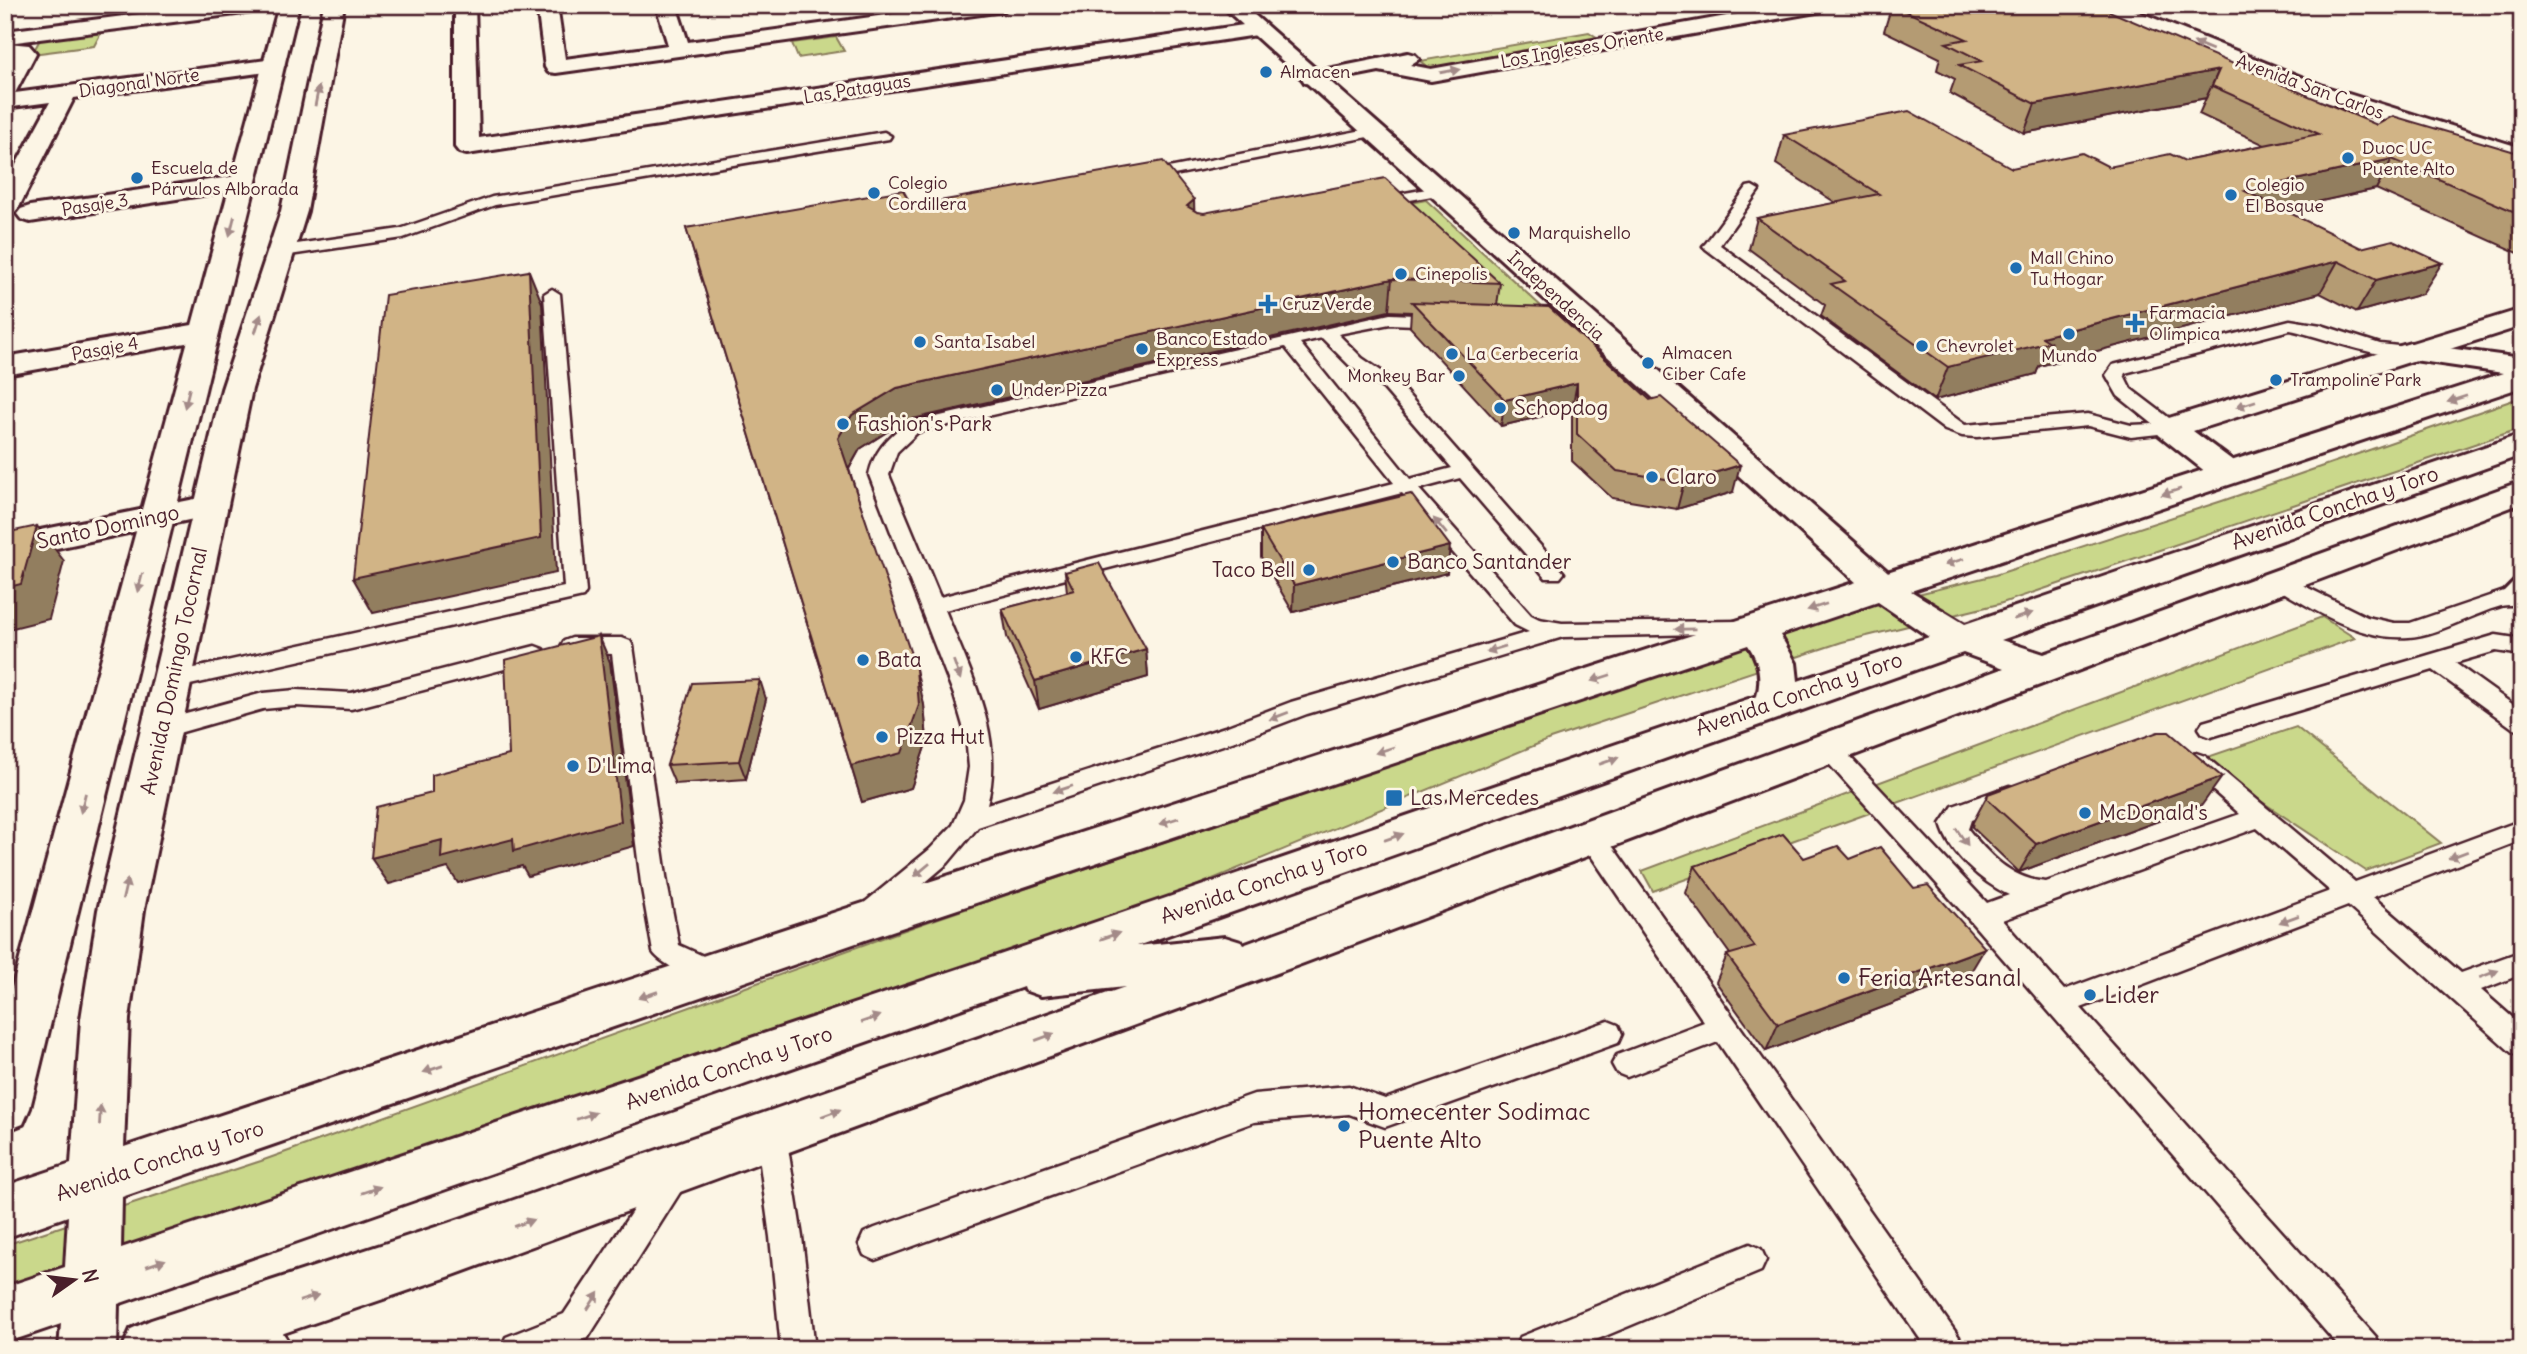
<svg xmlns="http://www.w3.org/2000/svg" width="2527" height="1354" font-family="Delius,sans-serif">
	<rect width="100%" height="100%" fill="#fcf5e5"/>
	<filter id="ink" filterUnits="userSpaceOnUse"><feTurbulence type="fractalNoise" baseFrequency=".0143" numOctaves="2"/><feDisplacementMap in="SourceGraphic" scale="14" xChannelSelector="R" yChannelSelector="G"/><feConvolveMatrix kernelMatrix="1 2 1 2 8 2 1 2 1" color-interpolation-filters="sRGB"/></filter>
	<g filter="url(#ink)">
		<!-- green -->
		<g fill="#cad88b" stroke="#8a7c5b" stroke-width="2">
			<polygon points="103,29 94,46 32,54 42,36"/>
			<polygon points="1589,32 1601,40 1430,69 1420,61"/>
			<polygon points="836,37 844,51 798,58 792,43"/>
			<polygon points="1426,200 1556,320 1499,318 1383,208"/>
			<polygon points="2522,397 2522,428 1999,604 1842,642 1550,739 1092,929 5,1297 5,1245 261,1161 924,923 1717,655 1869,606 1995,575 2222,501"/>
			<polygon points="2322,617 2355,638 1653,891 1642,871"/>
			<polygon points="2296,727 2441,843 2366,871 2199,760"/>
		</g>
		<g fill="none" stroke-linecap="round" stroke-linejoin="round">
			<!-- service casing -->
			<g stroke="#4a1f2b" stroke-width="5">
				<g id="service">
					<polygon points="1373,128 1378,129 1378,135 1143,181 1136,177 1143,173"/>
					<polygon points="884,132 891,136 889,139 495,205 403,238 283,256 275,251 283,246 400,229 492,197"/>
					<path d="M1752 186 1759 190 1720 245 1965 425 2088 414 2131 425 2153 424 2118 396 2106 375 2113 365 2290 320 2321 325 2380 344 2416 348 2419 352C2403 369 2314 334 2290 330L2125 373 2124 375 2131 389 2177 424 2179 428 2177 432 2131 437 2088 426 1977 437 1962 436 1945 430 1706 249 1703 246 1706 243 1747 187Z"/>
					<polygon points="1438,187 1443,188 1445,191 1443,194 1377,206 1370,202 1377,198"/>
					<polygon points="552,289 560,294 586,592 583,597 172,689 164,687 161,681 164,675 172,673 564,587 544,294"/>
					<path d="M1390 314 1440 316 1448 321 1440 326 1390 324 1338 334 1362 358 1396 381 1560 568 1564 573 1560 578H1546L1460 478 1419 489 1531 615 1539 619 1562 623 1743 621 1751 623 1754 628 1751 633 1563 637 1307 714 1241 739 978 827 948 863 881 920 872 923 863 920 859 912 863 904 930 849 953 825 964 800 969 767 966 736 954 695 869 475C874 452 887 438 905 424ZM1322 338 1350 366 1384 389 1452 468 1410 479 1300 343ZM1285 347 1394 483 940 597 889 475 897 452 918 432ZM1402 493 1515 625 1529 632 1291 702 1225 727 987 804C1006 738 969 670 945 610Z"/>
					<path d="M2278 573 2367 617 2394 623H2410L2504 591 2514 581 2522 579V604C2515 606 2508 604 2501 606 2472 614 2438 635 2409 637 2359 641 2312 608 2271 585L2267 580 2271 575Z"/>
					<polygon points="2496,635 2522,639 2522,655 2496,651 2455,663 2522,711 2522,731 2514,729 2433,670 2211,737 2203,734 2199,728 2203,722"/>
					<path d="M572 638H622L630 641 633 646 667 883 679 945 723 965 727 973 723 981C720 982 714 985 712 984 699 984 658 962 653 952L641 883 612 654 564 651 561 646 564 641Z"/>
					<polygon points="535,646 543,649 546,654 543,659 351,709 296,706 263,709 161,738 153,735 149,729 153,723 263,693 296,690 351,693"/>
					<path d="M1829 740 1837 743 1987 903 2009 895C1982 882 1949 854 1941 824L1953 806 2009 786 2018 788 2021 795 2018 802 1971 820 1968 829C1989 855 2011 879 2046 882L2240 814 2187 768 2184 762 2187 756 2196 753 2205 756 2355 882 2522 820V840L2373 897 2461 973 2522 951V974L2481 990 2522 1026V1057L2512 1053 2348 906 2081 1008 2376 1337 2381 1349H2341L1973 924 1821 755 1817 749 1821 743ZM2257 828 2330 891 2064 990 2002 920Z"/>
					<polygon points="1592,827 1601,830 1959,1337 1964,1349 1927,1349 1718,1042 1627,1077 1617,1073 1612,1064 1617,1055 1704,1022 1583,844 1579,837 1583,830"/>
					<polygon points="1608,1021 1618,1025 1622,1034 1618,1043 1385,1127 1349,1114 1254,1122 875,1260 864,1255 859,1244 864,1233 875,1228 1254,1094 1349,1086 1385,1099"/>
					<polygon points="771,1121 782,1125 786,1135 802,1237 815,1349 781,1349 770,1237 756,1135 760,1125"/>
					<polygon points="673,1161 684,1166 689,1176 684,1186 588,1338 561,1349 501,1349 506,1337 564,1314 662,1166"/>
					<polygon points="1750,1244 1761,1249 1766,1260 1761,1271 1574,1349 1515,1349 1520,1337"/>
					<path d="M245 1302C264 1310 284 1329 292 1349H251L233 1331 228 1319 233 1307Z"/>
				</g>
			</g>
			<!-- minor casing -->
			<g stroke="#4a1f2b" stroke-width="6">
				<g id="minor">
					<polygon points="211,5 270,5 260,11 8,43 29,45 36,53 15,93 274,59 281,61 285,65 281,69 274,71 74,98 19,207 15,212 5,214 5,185 50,102 5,108 5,72 14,55 5,55 5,31"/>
					<polygon points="455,5 475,5 479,138 1257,23 1264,25 1267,29 1264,33 1257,35 467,154 459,152 455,147"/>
					<polygon points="537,5 557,5 565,59 668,45 656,5 676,5 688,42 959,5 1013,5 1003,11 556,73 548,72 545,67"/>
					<polygon points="1788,5 1832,5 1822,11 1431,81 1379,71 1313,84 1305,83 1302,78 1305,73 1313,72 1408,53 1415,55 1419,59 1410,65 1431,69"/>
					<polygon points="244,175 253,177 256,182 253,187 30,222 21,219 17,214 21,209 30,206"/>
					<polygon points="2522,309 2522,326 2193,431 2240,466 2244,473 2240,480 2228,483 2216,480 2159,435 2154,428 2159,421"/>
					<polygon points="204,323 214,326 218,332 214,338 5,375 5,357"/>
				</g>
			</g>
			<!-- tertiary casing -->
			<g stroke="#4a1f2b" stroke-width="6">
				<g id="tertiary">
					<polygon points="1221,5 1243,5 1895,578 1900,586 1895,594 1882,598 1869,594"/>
					<polygon points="210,496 222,499 227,506 222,513 5,559 5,537"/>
				</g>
			</g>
			<!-- secondary casing -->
			<g stroke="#4a1f2b" stroke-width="6">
				<polygon id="secondary" points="2093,5 2121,5 2326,87 2522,148 2522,163 2310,97 2096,9"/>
			</g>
			<!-- primary casing -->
			<g stroke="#4a1f2b" stroke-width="6">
				<g id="primary">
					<polygon points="279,5 299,5 30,1108 23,1124 5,1131 5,1014"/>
					<path d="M324 5H344L307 211 252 389 144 910 129 1019 124 1147 857 905 2503 373 2400 358 2395 352 2400 346 2410 343 2522 358V387L1911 591 1965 624 2522 434V455L2001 640 2044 654 2522 481V503L1304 963 448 1277 237 1349H122L131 1329 151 1320 448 1223 1125 987 1041 996 1024 990 1023 987 118 1304 117 1349H59L61 1324 5 1343V1287L65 1267 68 1216 5 1238V1186L71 1164 81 1019 98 910 222 389 281 211ZM1878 602 1929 637 1798 681 1796 663 1780 635ZM1748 645C1759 661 1762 677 1757 696L976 963 121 1248 122 1197 865 940ZM1963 653 2004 668 1243 945 1241 942 1225 937 1137 946Z"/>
				</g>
			</g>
			<!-- service -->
			<use href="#service" fill="#fcf5e5" fill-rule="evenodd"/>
			<!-- minor -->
			<use href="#minor" fill="#fcf5e5" fill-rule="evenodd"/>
			<!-- tertiary -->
			<use href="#tertiary" fill="#fcf5e5" fill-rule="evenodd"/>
			<!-- secondary -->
			<use href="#secondary" fill="#fcf5e5" fill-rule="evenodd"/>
			<!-- primary -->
			<use href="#primary" fill="#fcf5e5" fill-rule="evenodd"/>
		</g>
		<!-- wall -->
		<g fill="#b49b73" stroke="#4a1f2b" stroke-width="2">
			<polygon points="1892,5 2377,125 2522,154 2522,252 2518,253 2376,189 2283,209 2422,294 2357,312 2320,293 2039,366 2036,374 1935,400 1821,316 1825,305 1749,249 1757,218 1836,203 1776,164 1784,135 2012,168 2109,167 2185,161 2265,145 2199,114 2206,98 2024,133 1950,93 1955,79 1937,70 1940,58 1884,31"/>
			<polygon points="912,206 1194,211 1197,212 1500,283 1497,305 1733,492 1677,509 1612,498 1572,461 1572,409 1501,426 1410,327 1411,312 1389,311 904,421 860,449 849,469 924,705 927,741 911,788 862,802 686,228"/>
			<polygon points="1261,530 1447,573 1293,612 1261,557"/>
			<polygon points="1065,572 1146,649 1148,677 1039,709 1007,637 1002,609 1067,592"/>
			<polygon points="766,699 746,779 675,784 667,765"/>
			<polygon points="1988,794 2202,805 2019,872 1972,827 1973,822"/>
			<polygon points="1804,858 1850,859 1969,975 1766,1051 1716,982 1727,955 1730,954 1686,893 1695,866"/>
		</g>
		<!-- shaded-wall -->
		<g fill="#927e5e" stroke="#4a1f2b" stroke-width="2">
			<polygon points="2219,70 2206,98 2024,133 2035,104"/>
			<polygon points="2392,159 2376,189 2230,221 2245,191"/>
			<polygon points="1194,200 1195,231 1187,206"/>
			<polygon points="2338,261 2320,293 2039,366 2036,374 1935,400 1948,367 2042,337"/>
			<polygon points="2442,263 2422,294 2357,312 2376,280"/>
			<polygon points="529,271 542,303 556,573 373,613 353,578"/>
			<polygon points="1392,279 1389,311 904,421 860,449 847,472 838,438 852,415 897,388"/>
			<polygon points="1577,383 1572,409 1501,426 1505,400"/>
			<polygon points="1740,465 1733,492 1677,509 1684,482"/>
			<polygon points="37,526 64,561 49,619 5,630 5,588"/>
			<polygon points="1450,546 1447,573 1293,612 1294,585"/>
			<polygon points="599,636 610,662 634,846 528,876 522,866 458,883 448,868 389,884 371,858 442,840 513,839"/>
			<polygon points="1146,649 1148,677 1039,709 1035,681"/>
			<polygon points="916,669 924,705 927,741 911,788 862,802 851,766"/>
			<polygon points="760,680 766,699 746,779 739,761"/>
			<polygon points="2222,777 2202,805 2019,872 2036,844"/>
			<polygon points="1985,948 1969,975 1766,1051 1778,1024"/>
		</g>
		<!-- building -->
		<g fill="#d1b486" stroke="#4a1f2b" stroke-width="2">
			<polygon points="1892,5 2095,5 2377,125 2393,116 2522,154 2522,215 2392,159 2245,191 2361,248 2393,240 2442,263 2376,280 2338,261 2042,337 2050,342 1948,367 1831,284 1845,281 1757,218 1879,194 1784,135 1909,111 2012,168 2082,153 2109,167 2170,154 2185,161 2319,134 2212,86 2219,70 2035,104 1959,65 1982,61 1946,43 1967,39"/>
			<polygon points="1163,161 1194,200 1187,206 1197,212 1204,213 1385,178 1500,283 1392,279 897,388 852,415 838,438 916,669 919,705 902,753 851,766 686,228 903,190 912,206"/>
			<polygon points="529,271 541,538 353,578 385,295"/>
			<polygon points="1412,302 1549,307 1650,400 1661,397 1740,465 1684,482 1617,471 1577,434 1577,383 1505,400"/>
			<polygon points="1411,494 1450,546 1294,585 1261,530"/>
			<polygon points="37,526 21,584 5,588 5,533"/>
			<polygon points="1099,563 1146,649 1035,681 1002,609 1074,590 1065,572"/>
			<polygon points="599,636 621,821 514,851 513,839 441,858 442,840 371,858 376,807 432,793 432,775 509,755 505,660"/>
			<polygon points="760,680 739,761 667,765 692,683"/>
			<polygon points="2158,732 2169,732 2222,777 2036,844 1987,799 1988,794"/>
			<polygon points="1783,834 1804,858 1838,846 1850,859 1880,847 1914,888 1928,885 1985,948 1778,1024 1727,955 1755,947 1695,866"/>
		</g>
		<!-- one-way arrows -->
		<defs><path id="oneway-solid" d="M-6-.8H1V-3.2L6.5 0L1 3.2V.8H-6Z" transform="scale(1.75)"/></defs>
		<g fill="#a38a88">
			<use href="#oneway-solid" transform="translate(2203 46) rotate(-158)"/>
			<use href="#oneway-solid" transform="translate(1450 71) rotate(-10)"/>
			<use href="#oneway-solid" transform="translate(317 96) rotate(-79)"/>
			<use href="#oneway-solid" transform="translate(232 226) rotate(104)"/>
			<use href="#oneway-solid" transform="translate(258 324) rotate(-72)"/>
			<use href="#oneway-solid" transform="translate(187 398) rotate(104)"/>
			<use href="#oneway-solid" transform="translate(2457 399) rotate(162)"/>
			<use href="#oneway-solid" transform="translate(2246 404) rotate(162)"/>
			<use href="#oneway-solid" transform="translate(2171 492) rotate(162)"/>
			<use href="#oneway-solid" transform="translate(1440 526) rotate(-130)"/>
			<use href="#oneway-solid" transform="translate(1954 562) rotate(162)"/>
			<use href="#oneway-solid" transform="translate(140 583) rotate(104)"/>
			<use href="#oneway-solid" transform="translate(1817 607) rotate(162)"/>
			<use href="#oneway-solid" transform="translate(2023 616) rotate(-19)"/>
			<use href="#oneway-solid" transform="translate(1685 629) rotate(179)"/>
			<use href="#oneway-solid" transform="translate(1496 649) rotate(163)"/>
			<use href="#oneway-solid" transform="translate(957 670) rotate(70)"/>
			<use href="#oneway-solid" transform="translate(1601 678) rotate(162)"/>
			<use href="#oneway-solid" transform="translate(1279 716) rotate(159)"/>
			<use href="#oneway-solid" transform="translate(1385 750) rotate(162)"/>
			<use href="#oneway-solid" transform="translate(1609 761) rotate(-19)"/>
			<use href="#oneway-solid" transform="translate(1063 789) rotate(162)"/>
			<use href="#oneway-solid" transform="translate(83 803) rotate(104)"/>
			<use href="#oneway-solid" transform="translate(1169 821) rotate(162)"/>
			<use href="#oneway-solid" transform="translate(1394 837) rotate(-19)"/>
			<use href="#oneway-solid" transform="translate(1962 837) rotate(55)"/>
			<use href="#oneway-solid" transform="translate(2458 855) rotate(159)"/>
			<use href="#oneway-solid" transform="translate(922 870) rotate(140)"/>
			<use href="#oneway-solid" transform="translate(125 889) rotate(-77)"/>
			<use href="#oneway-solid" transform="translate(2289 919) rotate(160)"/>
			<use href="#oneway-solid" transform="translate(1110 936) rotate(-19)"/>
			<use href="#oneway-solid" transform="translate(2489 974) rotate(-21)"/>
			<use href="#oneway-solid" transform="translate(648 995) rotate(161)"/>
			<use href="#oneway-solid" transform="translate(871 1019) rotate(-19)"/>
			<use href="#oneway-solid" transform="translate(1045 1037) rotate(-20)"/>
			<use href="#oneway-solid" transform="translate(433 1069) rotate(161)"/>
			<use href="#oneway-solid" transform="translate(831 1113) rotate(-20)"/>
			<use href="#oneway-solid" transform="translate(100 1115) rotate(-87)"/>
			<use href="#oneway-solid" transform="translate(586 1116) rotate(-19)"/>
			<use href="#oneway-solid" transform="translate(371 1190) rotate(-19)"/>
			<use href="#oneway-solid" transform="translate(524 1223) rotate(-20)"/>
			<use href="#oneway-solid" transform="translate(156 1263) rotate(-19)"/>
			<use href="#oneway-solid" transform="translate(309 1298) rotate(-18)"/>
			<use href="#oneway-solid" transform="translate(593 1301) rotate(-57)"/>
		</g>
	</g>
	<!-- markers -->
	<g fill="#1f6fb2" stroke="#fcf5e5" stroke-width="2.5">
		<circle cx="1266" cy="72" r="7"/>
		<circle cx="2348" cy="158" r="7"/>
		<circle cx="137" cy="178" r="7"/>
		<circle cx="874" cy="193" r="7"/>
		<circle cx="2231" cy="195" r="7"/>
		<circle cx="1514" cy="233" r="7"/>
		<circle cx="2016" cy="268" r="7"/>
		<circle cx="1401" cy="274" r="7"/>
		<path d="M1264.5 293.5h7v7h7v7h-7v7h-7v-7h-7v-7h7z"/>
		<path d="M2131.5 312.5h7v7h7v7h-7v7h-7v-7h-7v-7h7z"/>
		<circle cx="2069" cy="334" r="7"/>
		<circle cx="920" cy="342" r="7"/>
		<circle cx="1922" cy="346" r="7"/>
		<circle cx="1142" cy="349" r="7"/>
		<circle cx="1452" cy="354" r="7"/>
		<circle cx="1648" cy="363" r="7"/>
		<circle cx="1459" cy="376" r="7"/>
		<circle cx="2276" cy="380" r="7"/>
		<circle cx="997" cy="390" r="7"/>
		<circle cx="1500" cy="408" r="7"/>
		<circle cx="843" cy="424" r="7"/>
		<circle cx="1652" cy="477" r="7"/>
		<circle cx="1393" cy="562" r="7"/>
		<circle cx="1309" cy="570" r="7"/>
		<circle cx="1076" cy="657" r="7"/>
		<circle cx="863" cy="660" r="7"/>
		<circle cx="882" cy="737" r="7"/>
		<circle cx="573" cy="766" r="7"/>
		<rect x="1385" y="789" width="18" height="18" rx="3.5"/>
		<circle cx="2085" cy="813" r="7"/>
		<circle cx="1844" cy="978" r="7"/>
		<circle cx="2090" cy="995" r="7"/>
		<circle cx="1344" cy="1126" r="7"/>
	</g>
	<g text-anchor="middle" stroke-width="6" stroke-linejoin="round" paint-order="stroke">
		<!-- far-street labels -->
		<g font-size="18" fill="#4a1f2b" stroke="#fcf5e5">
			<text transform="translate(1582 48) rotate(-10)" y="6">Los Ingleses Oriente</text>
			<text transform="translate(139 83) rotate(-8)" y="6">Diagonal Norte</text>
			<text transform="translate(2310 87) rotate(20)" y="6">Avenida San Carlos</text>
			<text transform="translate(857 89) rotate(-9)" y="6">Las Pataguas</text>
			<text transform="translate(95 205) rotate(-9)" y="6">Pasaje 3</text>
			<text transform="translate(1556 296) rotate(42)" y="6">Independencia</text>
			<text transform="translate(105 349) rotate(-10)" y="6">Pasaje 4</text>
		</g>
		<!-- far-poi labels -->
		<g font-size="18" fill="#4a1f2b" stroke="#fcf5e5" text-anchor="start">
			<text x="1280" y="78">Almacen</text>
			<text x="2362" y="154">Duoc UC<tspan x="2362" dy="21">Puente Alto</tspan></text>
			<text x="151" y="174">Escuela de<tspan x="151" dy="21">Párvulos Alborada</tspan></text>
			<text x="888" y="189">Colegio<tspan x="888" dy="21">Cordillera</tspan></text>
			<text x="2245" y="191">Colegio<tspan x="2245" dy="21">El Bosque</tspan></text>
			<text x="1528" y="239">Marquishello</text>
			<text x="2030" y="264">Mall Chino<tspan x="2030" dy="21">Tu Hogar</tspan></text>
			<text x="1415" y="280">Cinepolis</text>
			<text x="1282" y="310">Cruz Verde</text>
			<text x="2149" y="319">Farmacia<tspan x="2149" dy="21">Olímpica</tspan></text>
			<text x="1156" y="345">Banco Estado<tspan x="1156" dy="21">Express</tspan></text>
			<text x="934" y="348">Santa Isabel</text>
			<text x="1936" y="352">Chevrolet</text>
			<text x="1662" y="359">Almacen<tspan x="1662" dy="21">Ciber Cafe</tspan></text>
			<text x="1466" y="360">La Cerbecería</text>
			<text x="2069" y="362" text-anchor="middle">Mundo</text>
			<text x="1445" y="382" text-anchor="end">Monkey Bar</text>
			<text x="2290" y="386">Trampoline Park</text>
			<text x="1011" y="396">Under Pizza</text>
		</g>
		<!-- poi labels -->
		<g font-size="21" fill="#4a1f2b" stroke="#fcf5e5" text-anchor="start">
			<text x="1514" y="415">Schopdog</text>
			<text x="857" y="431">Fashion's Park</text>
			<text x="1666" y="484">Claro</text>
			<text x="1407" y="569">Banco Santander</text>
			<text x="1295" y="577" text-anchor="end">Taco Bell</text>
			<text x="1090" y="664">KFC</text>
			<text x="877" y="667">Bata</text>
			<text x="896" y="744">Pizza Hut</text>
			<text x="587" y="773">D'Lima</text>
			<text x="1410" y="805">Las Mercedes</text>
			<text x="2099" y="820">McDonald's</text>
		</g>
		<!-- street labels -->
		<g font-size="21" fill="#4a1f2b" stroke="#fcf5e5">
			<text transform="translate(2335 508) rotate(-19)" y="7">Avenida Concha y Toro</text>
			<text transform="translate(108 527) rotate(-12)" y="7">Santo Domingo</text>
			<text transform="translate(174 671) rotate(-78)" y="7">Avenida Domingo Tocornal</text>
			<text transform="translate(1799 694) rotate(-19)" y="7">Avenida Concha y Toro</text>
			<text transform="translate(1264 882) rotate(-19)" y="7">Avenida Concha y Toro</text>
			<text transform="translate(729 1068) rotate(-19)" y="7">Avenida Concha y Toro</text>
			<text transform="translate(160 1161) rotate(-18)" y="7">Avenida Concha y Toro</text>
		</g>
		<!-- near-poi labels -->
		<g font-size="24" fill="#4a1f2b" stroke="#fcf5e5" text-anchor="start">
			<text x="1858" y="986">Feria Artesanal</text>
			<text x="2104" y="1003">Lider</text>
			<text x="1358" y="1120">Homecenter Sodimac<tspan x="1358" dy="28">Puente Alto</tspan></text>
		</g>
	</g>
	<!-- margin -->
	<rect width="2527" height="1354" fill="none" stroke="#fcf5e5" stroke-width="28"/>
	<rect x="14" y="14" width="2499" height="1326" fill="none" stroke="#4a1f2b" stroke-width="2.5" filter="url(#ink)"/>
	<!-- north arrow -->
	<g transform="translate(74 1280) rotate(76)" stroke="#fcf5e5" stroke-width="5" paint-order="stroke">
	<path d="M0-5L12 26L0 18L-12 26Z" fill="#4a1f2b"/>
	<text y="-10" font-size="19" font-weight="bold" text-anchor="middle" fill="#4a1f2b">N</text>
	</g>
</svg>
